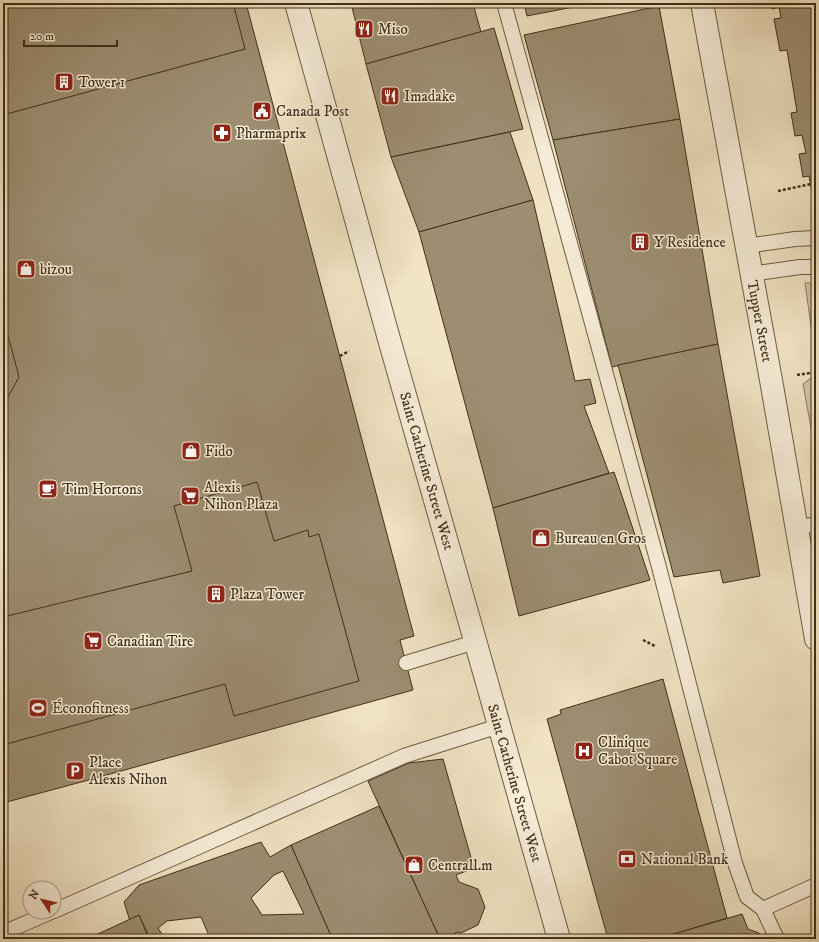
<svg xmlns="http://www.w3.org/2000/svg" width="819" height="942" font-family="'IM FELL DW Pica',serif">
	<rect width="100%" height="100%" fill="#f2e5c5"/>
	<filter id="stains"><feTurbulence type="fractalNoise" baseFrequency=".005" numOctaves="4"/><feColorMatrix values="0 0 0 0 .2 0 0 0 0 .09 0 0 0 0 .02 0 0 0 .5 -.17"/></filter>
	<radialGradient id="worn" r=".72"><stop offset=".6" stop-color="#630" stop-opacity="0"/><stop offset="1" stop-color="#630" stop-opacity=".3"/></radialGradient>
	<!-- green -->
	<g fill="#d4c6a8" stroke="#8a7a60">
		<polygon points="805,283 816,283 816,362"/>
		<polygon points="816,377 816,455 803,384 811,378"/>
	</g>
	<!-- building -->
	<g fill="#9d8e72" stroke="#402f19" fill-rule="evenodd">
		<polygon points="3,3 246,3 414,636 400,640 413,690 85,781 3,803"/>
		<polygon points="3,3 233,3 245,49 3,115"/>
		<polygon points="351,3 489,3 474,7 481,32 366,64"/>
		<polygon points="524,3 594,3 527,16"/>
		<polygon points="771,3 816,3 816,213 809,176 803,177 799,154 806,153 802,135 795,136 791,113 797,112 787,50 780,51 774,19 781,18 779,7 772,9"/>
		<polygon points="659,6 680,119 553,140 524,35"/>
		<polygon points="494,28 523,129 391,157 366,64"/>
		<polygon points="680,119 718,344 612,367 553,140"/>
		<polygon points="510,132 533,200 419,232 391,157"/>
		<polygon points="533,200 575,381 590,379 596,403 584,406 609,473 493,508 419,232"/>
		<polygon points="3,317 19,377 3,406"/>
		<polygon points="718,344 760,576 723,583 720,570 674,577 618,365"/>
		<polygon points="614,472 650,580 519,616 493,508"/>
		<polygon points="257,482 274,541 308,530 309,537 319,534 359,681 234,716 225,684 3,745 3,617 192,571 174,506"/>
		<polygon points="663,679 727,918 657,939 608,939 547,719 561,714 560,710"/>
		<polygon points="443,759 474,868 456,875 459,882 478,889 485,907 478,925 461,933 456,932 454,939 440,939 368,781 409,763"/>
		<polygon points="379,806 440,939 332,939 291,845"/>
		<path d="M261 842 270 857 291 845 331 936 318 939 285 934 269 939H209L210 938 201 917 167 921 158 928 165 939H150L139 915 130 921 124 902 139 885ZM283 871 304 914 262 915 251 898 274 875Z"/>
		<polygon points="742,914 748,929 759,933 762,939 657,939"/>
		<polygon points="139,915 149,939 87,939"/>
		<polygon points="816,933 816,939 803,938"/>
	</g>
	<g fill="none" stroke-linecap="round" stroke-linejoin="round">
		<!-- service casing -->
		<g stroke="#6c5c44" stroke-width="16">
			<g id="service">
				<polyline points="504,3 659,567 735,863 747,897 763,909 777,939"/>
				<polyline points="746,246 795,239 816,238"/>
				<polyline points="751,274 800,267 816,267"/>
				<polyline points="796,528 816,524"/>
				<polyline points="801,556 816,553"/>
				<polyline points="406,663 475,642"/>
				<polyline points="763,909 816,885"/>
				<polyline points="54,911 404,756 499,726"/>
				<polyline points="3,933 51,912"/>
			</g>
		</g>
		<!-- minor casing -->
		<g stroke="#6c5c44" stroke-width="24">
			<polyline id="minor" points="702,3 771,380 816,639"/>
		</g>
		<!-- tertiary casing -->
		<g stroke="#6c5c44" stroke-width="24">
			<polyline id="tertiary" points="296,3 389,339 488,686 559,939"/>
		</g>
		<!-- path -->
		<g stroke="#402f19" stroke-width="2.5" stroke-dasharray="3 2" stroke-linecap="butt">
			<polyline points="778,191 811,184"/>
			<polyline points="340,356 349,351"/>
			<polyline points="797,375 816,372"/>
			<polyline points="643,640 655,646"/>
		</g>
		<!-- service -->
		<use href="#service" stroke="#f7eed9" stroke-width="14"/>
		<!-- minor -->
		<use href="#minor" stroke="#f7eed9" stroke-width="22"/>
		<!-- tertiary -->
		<use href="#tertiary" stroke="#f7eed9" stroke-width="22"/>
	</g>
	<!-- icons -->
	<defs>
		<g id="restaurant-square" transform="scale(1)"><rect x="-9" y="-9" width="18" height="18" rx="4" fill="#8f2418" stroke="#f7eed9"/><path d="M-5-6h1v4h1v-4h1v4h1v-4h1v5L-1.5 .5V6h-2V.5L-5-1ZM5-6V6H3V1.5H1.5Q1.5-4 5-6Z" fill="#fff"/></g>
		<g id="building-square" transform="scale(1)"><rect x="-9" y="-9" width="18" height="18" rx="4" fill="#8f2418" stroke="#f7eed9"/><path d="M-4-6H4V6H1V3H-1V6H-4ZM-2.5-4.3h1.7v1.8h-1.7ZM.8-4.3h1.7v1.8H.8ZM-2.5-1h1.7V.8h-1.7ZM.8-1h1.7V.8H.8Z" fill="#fff"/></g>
		<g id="civic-square" transform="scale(1)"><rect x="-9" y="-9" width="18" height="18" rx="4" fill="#8f2418" stroke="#f7eed9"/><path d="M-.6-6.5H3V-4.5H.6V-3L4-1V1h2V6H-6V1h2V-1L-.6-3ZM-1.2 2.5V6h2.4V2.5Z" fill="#fff"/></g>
		<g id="pharmacy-square" transform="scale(1)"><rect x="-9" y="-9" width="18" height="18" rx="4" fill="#8f2418" stroke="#f7eed9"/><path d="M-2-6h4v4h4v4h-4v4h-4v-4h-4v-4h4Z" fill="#fff"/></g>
		<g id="shop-square" transform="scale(1)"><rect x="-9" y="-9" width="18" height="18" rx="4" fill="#8f2418" stroke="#f7eed9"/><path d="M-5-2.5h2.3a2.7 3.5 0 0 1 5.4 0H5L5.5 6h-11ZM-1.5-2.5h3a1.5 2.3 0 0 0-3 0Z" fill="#fff"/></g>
		<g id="cafe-square" transform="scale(1)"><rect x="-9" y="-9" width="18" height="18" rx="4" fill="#8f2418" stroke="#f7eed9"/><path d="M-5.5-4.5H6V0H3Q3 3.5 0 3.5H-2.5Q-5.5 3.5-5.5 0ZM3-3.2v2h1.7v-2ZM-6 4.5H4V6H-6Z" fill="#fff"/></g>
		<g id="supermarket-square" transform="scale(1)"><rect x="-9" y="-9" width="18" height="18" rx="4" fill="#8f2418" stroke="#f7eed9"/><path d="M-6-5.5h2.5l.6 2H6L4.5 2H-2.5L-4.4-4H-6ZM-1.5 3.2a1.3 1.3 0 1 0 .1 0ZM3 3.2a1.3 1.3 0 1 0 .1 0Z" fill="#fff"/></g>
		<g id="stadium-square" transform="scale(1)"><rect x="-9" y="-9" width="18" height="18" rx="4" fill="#8f2418" stroke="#f7eed9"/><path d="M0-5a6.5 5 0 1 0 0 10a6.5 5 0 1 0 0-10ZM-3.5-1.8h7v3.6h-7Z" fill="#fff"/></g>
		<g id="hospital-square" transform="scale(1)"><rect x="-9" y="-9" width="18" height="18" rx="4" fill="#8f2418" stroke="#f7eed9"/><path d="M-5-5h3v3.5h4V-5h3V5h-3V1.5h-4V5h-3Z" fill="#fff"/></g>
		<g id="parking-square" transform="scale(1)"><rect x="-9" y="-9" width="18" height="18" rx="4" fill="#8f2418" stroke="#f7eed9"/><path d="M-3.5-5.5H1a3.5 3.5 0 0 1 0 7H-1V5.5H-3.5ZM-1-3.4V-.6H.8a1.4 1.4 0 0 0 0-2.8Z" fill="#fff"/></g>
		<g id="bank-square" transform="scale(1)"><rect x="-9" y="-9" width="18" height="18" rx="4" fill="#8f2418" stroke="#f7eed9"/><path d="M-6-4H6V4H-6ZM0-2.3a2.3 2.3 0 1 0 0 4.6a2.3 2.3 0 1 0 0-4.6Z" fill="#fff"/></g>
	</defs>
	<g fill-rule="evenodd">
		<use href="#restaurant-square" x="364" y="29"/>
		<use href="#building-square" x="64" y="82"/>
		<use href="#restaurant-square" x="390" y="96"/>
		<use href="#civic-square" x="262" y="111"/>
		<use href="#pharmacy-square" x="222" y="133"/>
		<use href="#building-square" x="640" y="242"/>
		<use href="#shop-square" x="26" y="269"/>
		<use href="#shop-square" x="191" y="451"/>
		<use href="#cafe-square" x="48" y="489"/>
		<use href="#supermarket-square" x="190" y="496"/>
		<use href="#shop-square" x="541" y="538"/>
		<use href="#building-square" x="216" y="594"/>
		<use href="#supermarket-square" x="93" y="641"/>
		<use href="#stadium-square" x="38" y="708"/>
		<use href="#hospital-square" x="584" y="751"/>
		<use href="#parking-square" x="75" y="771"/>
		<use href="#bank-square" x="627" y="859"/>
		<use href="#shop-square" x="414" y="865"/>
	</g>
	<g text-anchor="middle" stroke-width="3" stroke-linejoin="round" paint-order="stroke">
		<!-- poi labels -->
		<g font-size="15" fill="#402f19" stroke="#f7eed9" text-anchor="start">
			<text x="378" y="34">Miso</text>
			<text x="78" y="87">Tower 1</text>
			<text x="404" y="101">Imadake</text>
			<text x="276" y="116">Canada Post</text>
			<text x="236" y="138">Pharmaprix</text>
			<text x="654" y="247">Y Residence</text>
			<text x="40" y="274">bizou</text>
			<text x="205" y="456">Fido</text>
			<text x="204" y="492">Alexis<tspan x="204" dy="17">Nihon Plaza</tspan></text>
			<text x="62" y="494">Tim Hortons</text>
			<text x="555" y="543">Bureau en Gros</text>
			<text x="230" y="599">Plaza Tower</text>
			<text x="107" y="646">Canadian Tire</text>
			<text x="52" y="713">Éconofitness</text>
			<text x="598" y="747">Clinique<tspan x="598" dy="17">Cabot Square</tspan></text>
			<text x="89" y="767">Place<tspan x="89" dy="17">Alexis Nihon</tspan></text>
			<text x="641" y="864">National Bank</text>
			<text x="428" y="870">Centrall.m</text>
		</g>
		<!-- street labels -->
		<g font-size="15" fill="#402f19" stroke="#f7eed9">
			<text transform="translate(760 321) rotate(79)" y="5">Tupper Street</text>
			<text transform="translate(427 471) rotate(74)" y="5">Saint Catherine Street West</text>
			<text transform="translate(515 783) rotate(74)" y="5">Saint Catherine Street West</text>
		</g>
	</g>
	<!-- margin -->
	<rect width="819" height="942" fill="none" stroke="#f2e5c5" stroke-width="16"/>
	<rect x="4" y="4" width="811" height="934" fill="none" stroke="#402f19" stroke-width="2"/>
	<rect x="8" y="8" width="803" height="926" fill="none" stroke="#402f19"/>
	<!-- north arrow -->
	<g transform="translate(42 900) rotate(305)"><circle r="19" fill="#f7eed9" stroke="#aea28c"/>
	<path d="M0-3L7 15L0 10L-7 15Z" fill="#8f2418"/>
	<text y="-6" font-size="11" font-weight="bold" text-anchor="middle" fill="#402f19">N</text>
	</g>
	<!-- scale -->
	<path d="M24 40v6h93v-6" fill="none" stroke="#402f19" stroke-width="2"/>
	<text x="30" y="40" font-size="12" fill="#402f19" stroke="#f7eed9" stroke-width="3" paint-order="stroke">20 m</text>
	<rect width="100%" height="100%" filter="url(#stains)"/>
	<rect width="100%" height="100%" fill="url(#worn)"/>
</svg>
